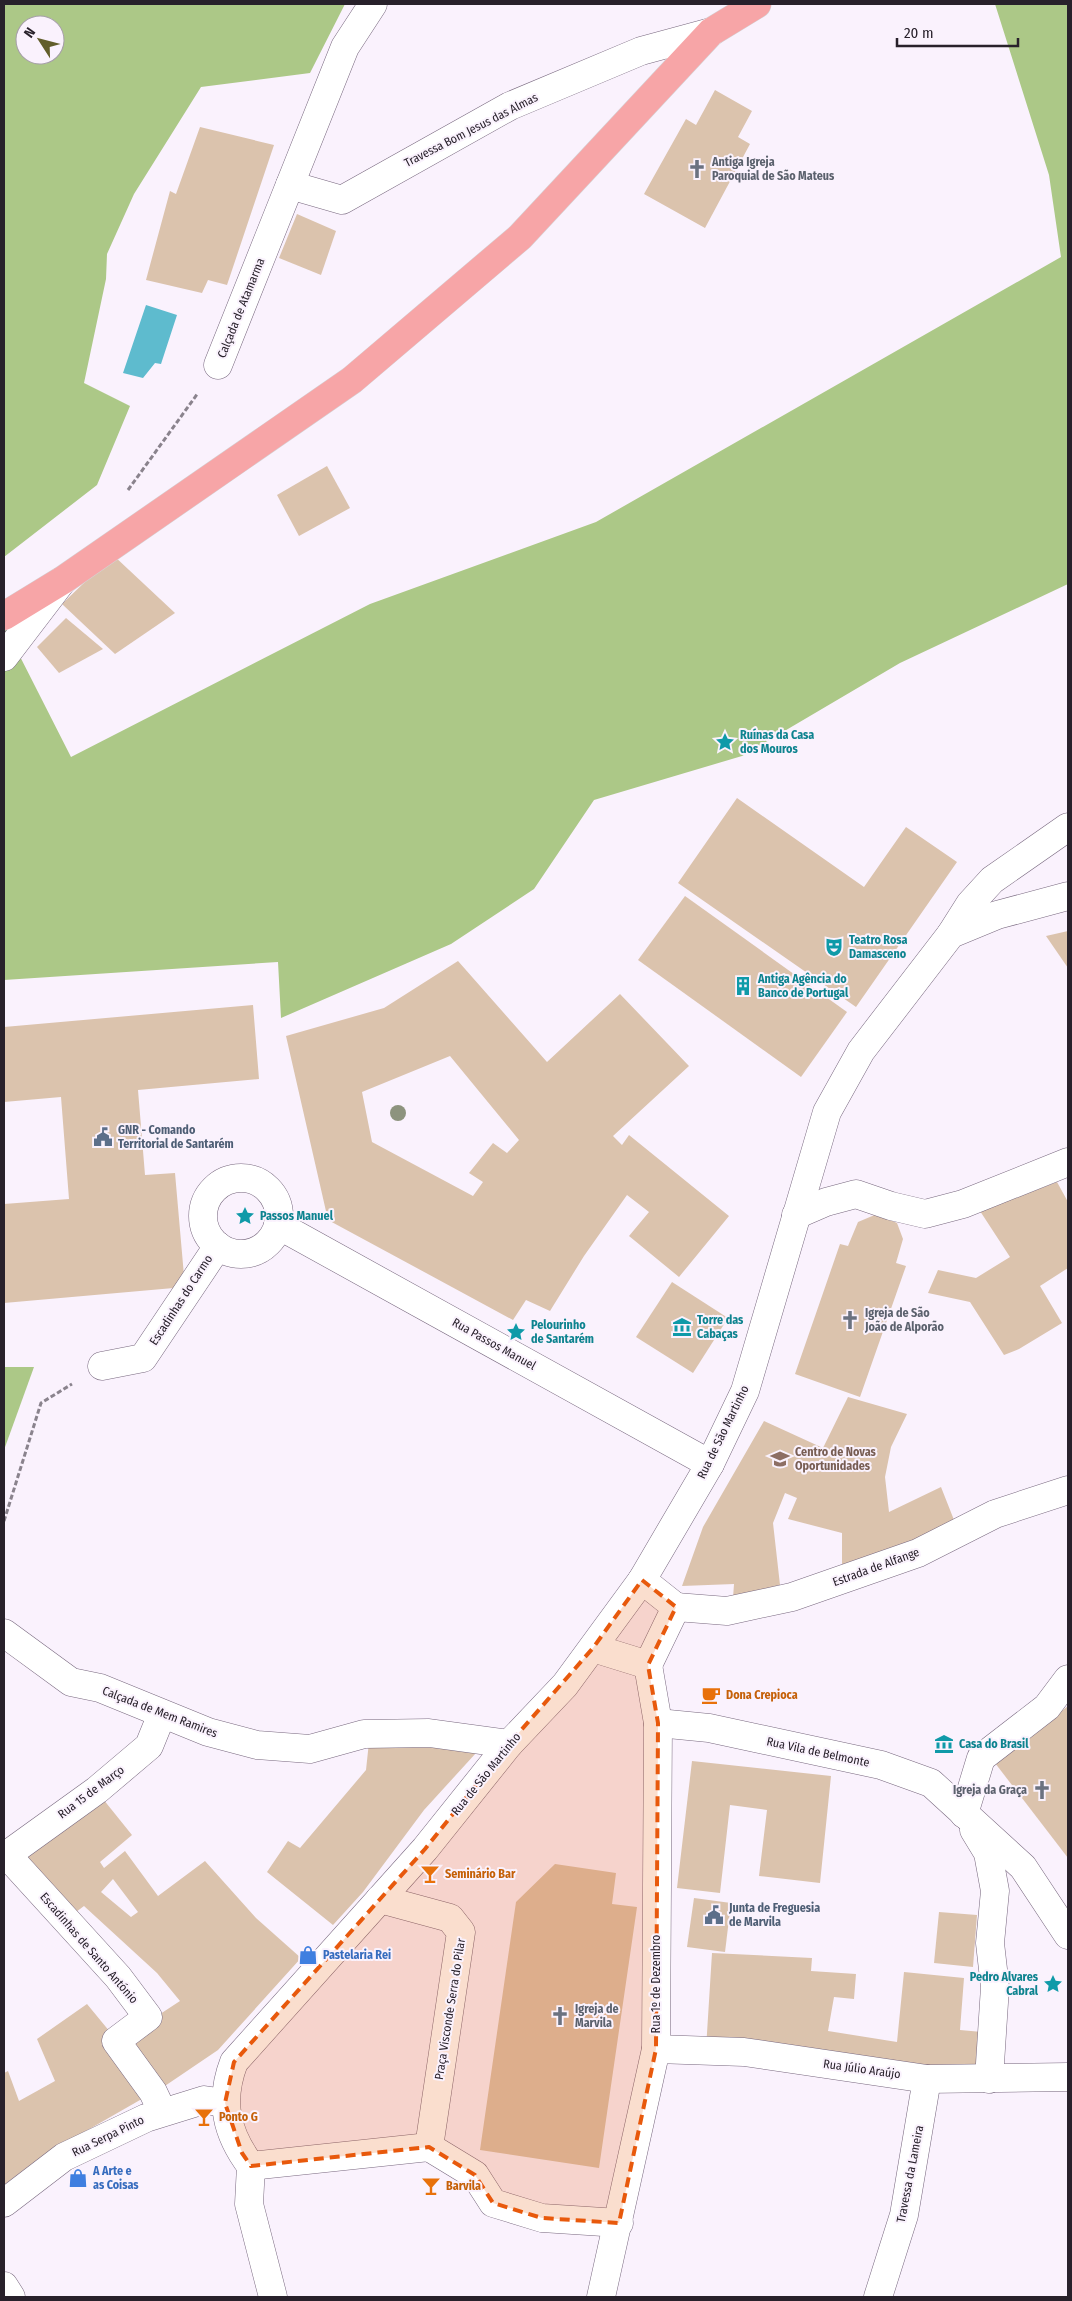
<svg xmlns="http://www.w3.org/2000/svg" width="1072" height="2301" font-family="'Fira Sans Condensed',sans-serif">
	<rect width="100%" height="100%" fill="#faf2fd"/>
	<!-- forest -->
	<g fill="#acc887" fill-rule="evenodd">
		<path d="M4 4H345L310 73 201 87 134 194 107 254 106 279 84 383 130 406 97 485 4 557ZM25 25H55V55H25Z"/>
		<polygon points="995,4 1068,4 1068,584 900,663 742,756 594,800 534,889 451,944 281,1018 278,962 4,980 4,625 71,757 370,604 596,522 1061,257 1049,175"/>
		<polygon points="4,1367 34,1367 4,1450"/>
	</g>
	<!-- water -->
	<polygon fill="#5ebbce" points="146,305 177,315 161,364 155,363 143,378 123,373"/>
	<!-- building -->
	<g fill="#dbc3ad" fill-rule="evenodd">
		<polygon points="715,90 752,111 738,137 750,144 705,228 644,194 686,119 696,125"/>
		<polygon points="200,127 274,145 227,285 208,280 202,293 146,280 170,191 176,194"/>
		<polygon points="297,214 336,231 321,275 279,258"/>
		<polygon points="327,466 350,508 299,536 277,495"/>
		<polygon points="113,555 175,613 115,654 62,604"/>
		<polygon points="66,618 103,649 59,673 37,647"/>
		<polygon points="737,798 864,887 906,827 957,862 856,1007 678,883"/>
		<polygon points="685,896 847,1012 801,1077 638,960"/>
		<polygon points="1068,931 1068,968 1046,936"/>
		<path d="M458 961 547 1062 620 994 689 1066 613 1136 622 1145 629 1135 729 1216 679 1277 629 1236 649 1212 627 1195 584 1256 550 1311 526 1300 513 1320 328 1220 286 1036 384 1008ZM450 1056 519 1140 507 1153 493 1143 469 1173 483 1182 473 1196 372 1142 362 1092Z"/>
		<polygon points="253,1005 259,1079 138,1090 145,1175 175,1173 185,1287 4,1303 4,1204 69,1199 61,1097 4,1102 4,1027"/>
		<polygon points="1057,1182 1068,1202 1068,1268 1040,1286 1062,1323 1019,1349 1004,1355 970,1302 928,1293 938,1270 976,1278 1010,1257 980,1211"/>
		<polygon points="877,1214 897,1223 903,1239 896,1263 906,1266 860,1397 795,1374 840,1244 848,1246 858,1222"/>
		<polygon points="672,1282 728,1318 693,1373 636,1337"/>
		<polygon points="848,1397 907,1414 891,1447 885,1477 889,1512 941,1487 954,1520 892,1550 842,1566 842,1533 788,1519 797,1498 785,1493 773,1523 780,1585 733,1598 734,1584 682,1586 703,1527 764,1421 823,1448"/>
		<polygon points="1068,1706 1068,1858 995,1763"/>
		<polygon points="369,1742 467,1743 476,1753 424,1810 363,1892 333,1925 267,1872 288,1841 300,1848 366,1770"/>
		<polygon points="692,1761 831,1776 820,1883 759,1876 767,1810 730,1805 720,1893 677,1888"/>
		<path d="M103 1799 132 1835 100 1862 104 1868 125 1851 158 1896 205 1861 256 1918 301 1958 218 2050 156 2092 119 2041 180 2001 157 1973 84 1906 72 1915 27 1857ZM113 1879 138 1912 131 1917 101 1892Z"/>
		<polygon points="555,1864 616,1873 612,1904 637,1907 599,2168 480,2150 516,1902"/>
		<polygon points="694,1898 731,1903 725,1952 687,1947"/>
		<polygon points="939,1912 977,1915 973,1967 934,1963"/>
		<polygon points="712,1953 812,1958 811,1971 856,1974 854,1999 834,1997 828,2031 897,2042 904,1972 964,1978 960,2030 993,2033 989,2079 706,2049"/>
		<polygon points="87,2004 115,2038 147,2096 44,2155 4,2185 4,2073 8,2071 19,2101 55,2081 37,2039"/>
	</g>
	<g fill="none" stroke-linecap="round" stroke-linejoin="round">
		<!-- minor casing -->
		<g stroke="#78687f" stroke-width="29">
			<g id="minor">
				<polyline points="290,185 342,200 510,106 641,51 711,32"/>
				<polyline points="218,365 345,47 373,4"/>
				<polyline points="4,657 62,581"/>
				<polyline points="951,934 970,904 992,880 1068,827"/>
				<circle cx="241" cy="1216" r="38"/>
				<polyline points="796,1215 826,1202 856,1194 891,1206 925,1214 963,1204 1068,1162"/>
				<polyline points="278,1225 710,1464"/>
				<polyline points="102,1366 143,1358 218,1246"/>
				<polyline points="642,1580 676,1607 648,1665"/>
				<polyline points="676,1607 727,1611 792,1597 918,1553 995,1514 1068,1490"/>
				<polyline points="4,1633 71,1682 100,1688 208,1732 257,1745 310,1749 364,1734 429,1733 509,1744"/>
				<polyline points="593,1648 648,1665"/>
				<polyline points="658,1723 709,1728 881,1765 931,1783 1023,1867 1068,1935"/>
				<polyline points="964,1814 981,1758 1047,1707 1068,1679"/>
				<polyline points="974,1830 988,1853 995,1891 990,1943 995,1987 989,2079"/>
				<polyline points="6,1854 118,1977 148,2017 116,2041 153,2092 162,2111"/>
				<polyline points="4,1857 97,1790 149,1746 162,1714"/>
				<polyline points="380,1899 450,1918 461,1932 429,2147"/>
				<polyline points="656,2049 744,2052 927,2079 1068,2077"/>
				<polyline points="429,2147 475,2175 493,2203 542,2218 619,2223"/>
				<path d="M251 2166C226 2133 219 2101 234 2062L425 1849 509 1744 565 1685 642 1580 710 1464 745 1391 827 1112 861 1051 951 934 997 915 1068 896"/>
				<polyline points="251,2166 429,2147"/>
				<polyline points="251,2166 249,2204 273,2297"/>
				<polyline points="4,2203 64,2157 146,2118 204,2100 225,2103"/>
				<polyline points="4,2286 11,2297"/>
				<polyline points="601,2297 656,2049 658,1723 648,1665"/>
				<polyline points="878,2297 904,2215 927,2079"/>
			</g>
		</g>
		<!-- major casing -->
		<g stroke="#d4d3d5" stroke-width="29">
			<polyline id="major" points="4,616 63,580 352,380 520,237 711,32 757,4"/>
		</g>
		<!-- path -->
		<g stroke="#8a838d" stroke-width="3" stroke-dasharray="5 2.5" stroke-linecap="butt">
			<polyline points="128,490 198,393"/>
			<polyline points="4,1521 41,1403 72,1384"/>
		</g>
		<!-- minor -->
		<use href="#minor" stroke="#fff" stroke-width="28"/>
		<!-- major -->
		<use href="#major" stroke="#f7a5a7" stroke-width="28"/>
	</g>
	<!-- trees -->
	<circle fill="#8d937e" cx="398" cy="1113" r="8"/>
	<!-- marked area -->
	<path fill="#e8590c" fill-opacity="0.2" stroke="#e8590c" stroke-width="4" stroke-dasharray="10 6" stroke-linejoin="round" d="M642 1580 676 1607 648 1665 658 1723 656 2049 619 2223 542 2218 493 2203 475 2175 429 2147 251 2166 242 2153 225 2103 234 2062 425 1849 509 1744 593 1648Z"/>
	<!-- icons -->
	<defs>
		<g id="church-bare" transform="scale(1.5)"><path d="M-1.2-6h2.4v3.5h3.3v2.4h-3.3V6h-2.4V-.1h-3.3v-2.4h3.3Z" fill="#6b7280" stroke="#faf2fd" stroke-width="2.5" paint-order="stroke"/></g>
		<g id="sight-bare" transform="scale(1.5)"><path d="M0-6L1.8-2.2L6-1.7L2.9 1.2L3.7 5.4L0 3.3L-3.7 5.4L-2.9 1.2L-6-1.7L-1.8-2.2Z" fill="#0f9aa8" stroke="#faf2fd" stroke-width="2.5" paint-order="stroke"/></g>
		<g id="theatre-bare" transform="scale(1.5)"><path d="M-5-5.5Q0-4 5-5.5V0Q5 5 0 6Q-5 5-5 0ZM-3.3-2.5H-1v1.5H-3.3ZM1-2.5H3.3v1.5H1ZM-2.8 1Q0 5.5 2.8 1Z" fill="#0f9aa8" stroke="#faf2fd" stroke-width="2.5" paint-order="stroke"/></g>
		<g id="building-bare" transform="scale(1.5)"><path d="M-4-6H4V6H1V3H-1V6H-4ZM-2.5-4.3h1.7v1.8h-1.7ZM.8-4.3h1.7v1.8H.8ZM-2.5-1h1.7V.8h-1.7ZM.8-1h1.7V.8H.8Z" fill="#0f9aa8" stroke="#faf2fd" stroke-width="2.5" paint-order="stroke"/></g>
		<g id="civic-bare" transform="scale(1.5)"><path d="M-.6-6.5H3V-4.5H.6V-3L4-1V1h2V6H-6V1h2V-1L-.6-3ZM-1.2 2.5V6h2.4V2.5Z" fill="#5c6f8a" stroke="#faf2fd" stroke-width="2.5" paint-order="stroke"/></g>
		<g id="museum-bare" transform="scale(1.5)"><path d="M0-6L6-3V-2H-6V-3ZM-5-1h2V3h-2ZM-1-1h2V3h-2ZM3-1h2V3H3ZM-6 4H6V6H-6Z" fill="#0f9aa8" stroke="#faf2fd" stroke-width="2.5" paint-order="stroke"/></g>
		<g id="school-bare" transform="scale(1.5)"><path d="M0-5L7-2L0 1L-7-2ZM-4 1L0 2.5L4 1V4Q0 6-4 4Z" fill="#8d6e63" stroke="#faf2fd" stroke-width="2.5" paint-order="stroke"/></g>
		<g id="cafe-bare" transform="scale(1.5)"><path d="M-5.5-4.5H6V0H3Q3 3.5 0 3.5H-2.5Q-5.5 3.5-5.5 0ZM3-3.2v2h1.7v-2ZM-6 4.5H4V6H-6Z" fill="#e8710a" stroke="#faf2fd" stroke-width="2.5" paint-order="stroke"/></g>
		<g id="bar-bare" transform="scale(1.5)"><path d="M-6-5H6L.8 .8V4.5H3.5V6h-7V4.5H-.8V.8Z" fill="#e8710a" stroke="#faf2fd" stroke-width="2.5" paint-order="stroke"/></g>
		<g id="shop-bare" transform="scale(1.5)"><path d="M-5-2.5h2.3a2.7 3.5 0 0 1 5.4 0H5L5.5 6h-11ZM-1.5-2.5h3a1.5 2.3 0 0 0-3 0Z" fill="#3f7fe0" stroke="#faf2fd" stroke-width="2.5" paint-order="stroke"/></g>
	</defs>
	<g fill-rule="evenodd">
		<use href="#church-bare" x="697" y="169"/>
		<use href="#sight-bare" x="725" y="742"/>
		<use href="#theatre-bare" x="834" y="947"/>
		<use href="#building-bare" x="743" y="986"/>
		<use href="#civic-bare" x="103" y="1137"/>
		<use href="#sight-bare" x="245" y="1216"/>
		<use href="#church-bare" x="850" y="1320"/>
		<use href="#museum-bare" x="682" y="1327"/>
		<use href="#sight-bare" x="516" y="1332"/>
		<use href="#school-bare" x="780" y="1459"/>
		<use href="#cafe-bare" x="711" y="1695"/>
		<use href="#museum-bare" x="944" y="1744"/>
		<use href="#church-bare" x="1042" y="1790"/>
		<use href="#bar-bare" x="430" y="1874"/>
		<use href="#civic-bare" x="714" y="1915"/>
		<use href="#shop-bare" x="308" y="1955"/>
		<use href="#sight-bare" x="1053" y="1984"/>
		<use href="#church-bare" x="560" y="2016"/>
		<use href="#bar-bare" x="204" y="2117"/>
		<use href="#shop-bare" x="78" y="2178"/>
		<use href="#bar-bare" x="431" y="2186"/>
	</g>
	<g text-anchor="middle" stroke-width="4" stroke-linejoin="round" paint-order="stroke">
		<!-- street labels -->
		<g font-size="12" fill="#28212b" stroke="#faf2fd">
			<text transform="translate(471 130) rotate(-27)" y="4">Travessa Bom Jesus das Almas</text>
			<text transform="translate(241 308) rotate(-68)" y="4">Calçada de Atamarma</text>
			<text transform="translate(181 1300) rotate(-57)" y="4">Escadinhas do Carmo</text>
			<text transform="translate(494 1344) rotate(29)" y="4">Rua Passos Manuel</text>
			<text transform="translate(723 1432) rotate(-64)" y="4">Rua de São Martinho</text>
			<text transform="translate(876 1567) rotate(-20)" y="4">Estrada de Alfange</text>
			<text transform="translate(160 1712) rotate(21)" y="4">Calçada de Mem Ramires</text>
			<text transform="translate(818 1752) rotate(12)" y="4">Rua Vila de Belmonte</text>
			<text transform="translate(486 1774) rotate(-51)" y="4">Rua de São Martinho</text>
			<text transform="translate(91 1792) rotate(-37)" y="4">Rua 15 de Março</text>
			<text transform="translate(89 1948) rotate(49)" y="4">Escadinhas de Santo António</text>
			<text transform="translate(656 1984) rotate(-90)" y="4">Rua 1º de Dezembro</text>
			<text transform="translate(450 2009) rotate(-81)" y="4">Praça Visconde Serra do Pilar</text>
			<text transform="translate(862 2069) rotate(8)" y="4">Rua Júlio Araújo</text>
			<text transform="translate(108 2136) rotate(-26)" y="4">Rua Serpa Pinto</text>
			<text transform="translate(910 2174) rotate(-79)" y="4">Travessa da Lameira</text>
		</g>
		<!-- worship labels -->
		<g font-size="12" font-weight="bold" fill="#5b616d" stroke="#faf2fd" text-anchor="start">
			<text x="712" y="166">Antiga Igreja<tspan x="712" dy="14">Paroquial de São Mateus</tspan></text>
			<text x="865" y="1317">Igreja de São<tspan x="865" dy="14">João de Alporão</tspan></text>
			<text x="1027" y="1794" text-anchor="end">Igreja da Graça</text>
			<text x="575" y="2013">Igreja de<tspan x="575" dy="14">Marvila</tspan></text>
		</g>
		<!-- culture labels -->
		<g font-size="12" font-weight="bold" fill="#0d838f" stroke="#faf2fd" text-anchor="start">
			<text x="740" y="739">Ruínas da Casa<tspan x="740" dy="14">dos Mouros</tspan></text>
			<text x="849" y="944">Teatro Rosa<tspan x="849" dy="14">Damasceno</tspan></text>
			<text x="758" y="983">Antiga Agência do<tspan x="758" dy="14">Banco de Portugal</tspan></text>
			<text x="260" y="1220">Passos Manuel</text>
			<text x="697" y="1324">Torre das<tspan x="697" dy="14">Cabaças</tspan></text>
			<text x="531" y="1329">Pelourinho<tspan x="531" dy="14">de Santarém</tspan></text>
			<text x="959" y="1748">Casa do Brasil</text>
			<text x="1038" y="1981" text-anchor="end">Pedro Alvares<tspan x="1038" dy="14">Cabral</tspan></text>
		</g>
		<!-- service labels -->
		<g font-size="12" font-weight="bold" fill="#4e5e75" stroke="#faf2fd" text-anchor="start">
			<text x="118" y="1134">GNR - Comando<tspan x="118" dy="14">Territorial de Santarém</tspan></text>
			<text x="729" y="1912">Junta de Freguesia<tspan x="729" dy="14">de Marvila</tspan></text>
		</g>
		<!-- education labels -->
		<g font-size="12" font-weight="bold" fill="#785e54" stroke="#faf2fd" text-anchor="start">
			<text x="795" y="1456">Centro de Novas<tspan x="795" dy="14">Oportunidades</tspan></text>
		</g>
		<!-- food labels -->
		<g font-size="12" font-weight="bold" fill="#c56008" stroke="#faf2fd" text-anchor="start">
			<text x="726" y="1699">Dona Crepioca</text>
			<text x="445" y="1878">Seminário Bar</text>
			<text x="219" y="2121">Ponto G</text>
			<text x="446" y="2190">Barvila</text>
		</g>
		<!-- shop labels -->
		<g font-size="12" font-weight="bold" fill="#366cbe" stroke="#faf2fd" text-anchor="start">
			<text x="323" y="1959">Pastelaria Rei</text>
			<text x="93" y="2175">A Arte e<tspan x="93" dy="14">as Coisas</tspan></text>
		</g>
	</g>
	<!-- border -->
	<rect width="1072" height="2301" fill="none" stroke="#28212b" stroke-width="10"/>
	<!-- north arrow -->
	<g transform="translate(40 40) rotate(306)"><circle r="24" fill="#faf2fd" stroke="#a69ea9"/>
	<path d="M0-4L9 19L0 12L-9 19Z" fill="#625e2b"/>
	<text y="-8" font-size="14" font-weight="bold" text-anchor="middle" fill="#28212b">N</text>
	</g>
	<!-- scale -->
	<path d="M897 38v8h121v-8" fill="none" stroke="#28212b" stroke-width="2.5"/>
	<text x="904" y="38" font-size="15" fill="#28212b" stroke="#faf2fd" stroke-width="4" paint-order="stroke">20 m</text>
</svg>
